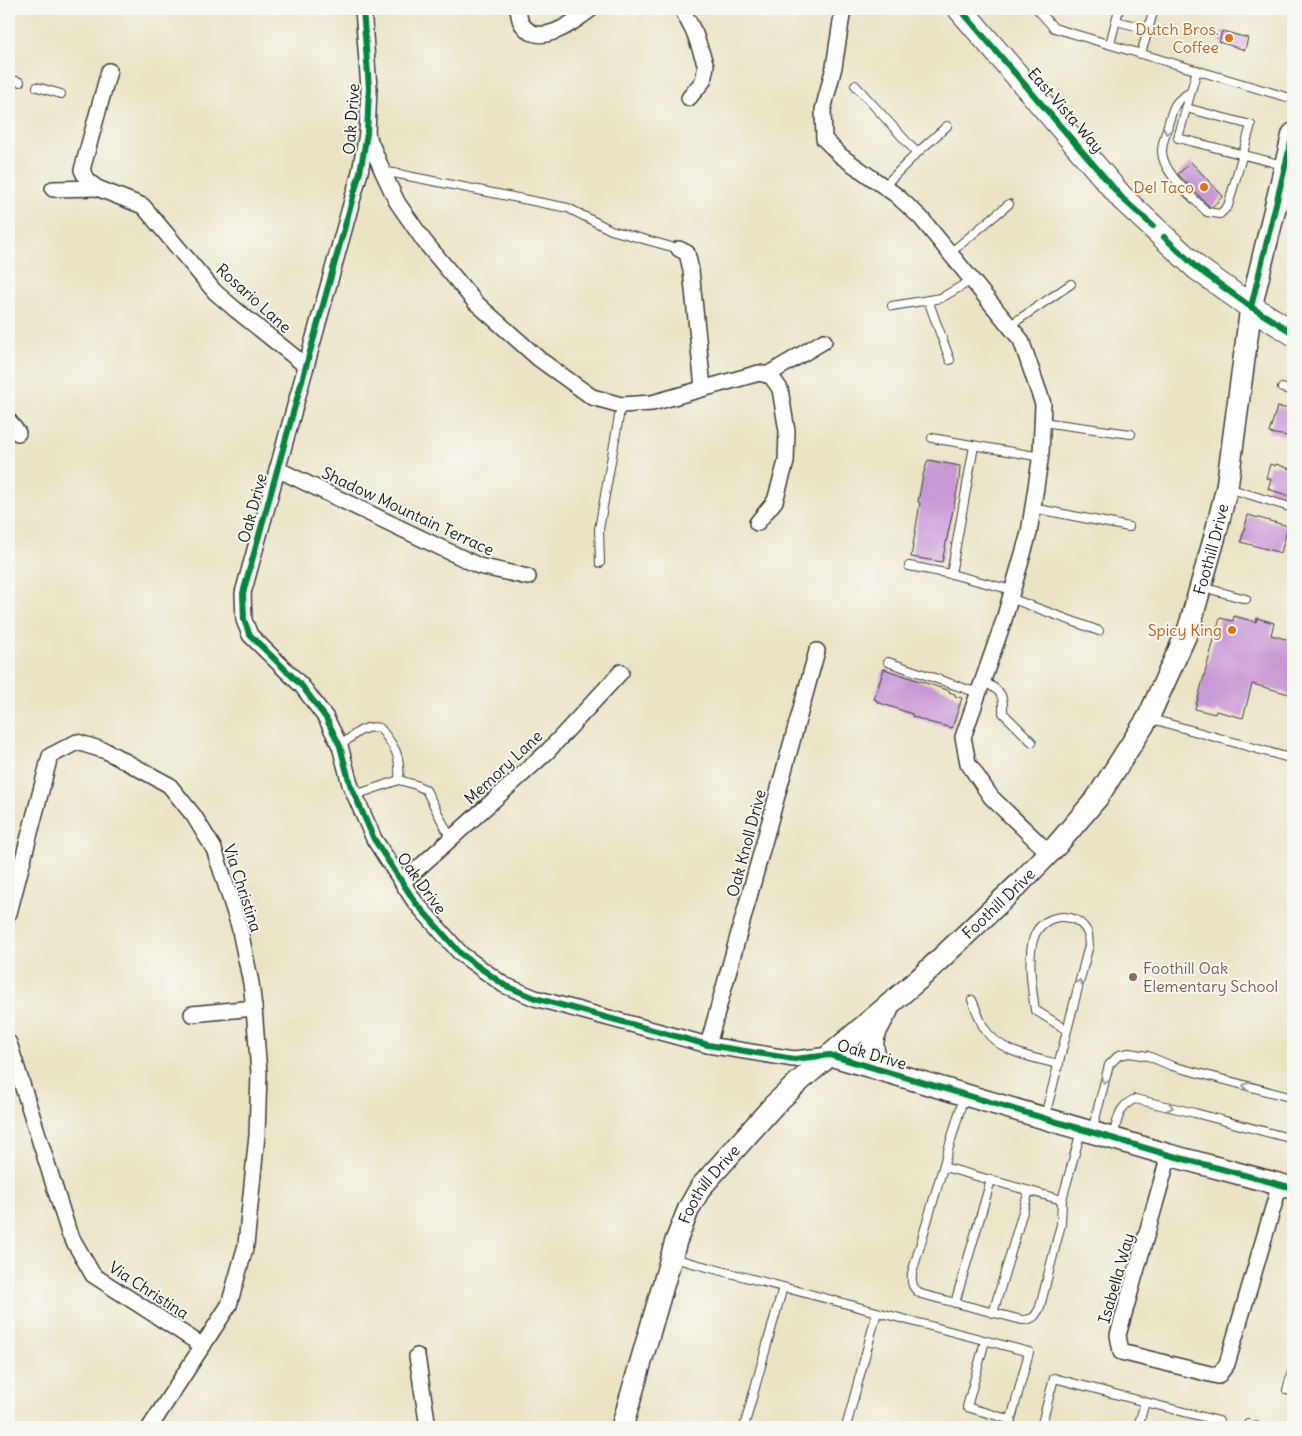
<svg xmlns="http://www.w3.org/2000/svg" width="1302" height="1436" font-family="Delius,sans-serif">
	<rect width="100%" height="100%" fill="#f6f6f2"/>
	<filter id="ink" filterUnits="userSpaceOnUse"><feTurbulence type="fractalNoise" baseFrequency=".02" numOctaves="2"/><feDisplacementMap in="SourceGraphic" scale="10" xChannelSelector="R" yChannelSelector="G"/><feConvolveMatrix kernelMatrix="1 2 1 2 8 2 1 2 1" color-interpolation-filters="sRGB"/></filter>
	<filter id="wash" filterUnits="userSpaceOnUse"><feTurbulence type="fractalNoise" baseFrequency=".0096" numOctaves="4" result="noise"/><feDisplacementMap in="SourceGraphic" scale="20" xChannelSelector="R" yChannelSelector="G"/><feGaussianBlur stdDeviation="1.12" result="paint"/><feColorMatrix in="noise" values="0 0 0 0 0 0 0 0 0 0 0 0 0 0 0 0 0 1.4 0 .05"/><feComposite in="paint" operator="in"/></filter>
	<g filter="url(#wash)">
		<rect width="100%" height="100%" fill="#eae4c5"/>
		<g id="blocks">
			<!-- building -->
			<g fill="#c898d5">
				<polygon points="1222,31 1248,38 1245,50 1219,42"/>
				<polygon points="1191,162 1223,196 1212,207 1210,207 1178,174"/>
				<polygon points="1277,407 1293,409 1293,437 1269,433"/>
				<polygon points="928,460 960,466 959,481 942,562 911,557 920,503 918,502 923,475"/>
				<polygon points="1270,464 1275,466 1276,464 1293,470 1293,497 1268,489 1271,479 1266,478"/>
				<polygon points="1248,515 1288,526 1281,553 1241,542"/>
				<polygon points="1234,616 1256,622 1257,618 1274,623 1271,635 1293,641 1293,695 1252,684 1243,718 1216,711 1215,714 1195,709 1220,618 1233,621"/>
				<polygon points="884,669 950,691 949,692 955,694 955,696 962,698 952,728 928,722 912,716 912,714 877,702 877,700 874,699"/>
			</g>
		</g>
	</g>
	<g filter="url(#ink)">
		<use href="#blocks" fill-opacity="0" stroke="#3b3a35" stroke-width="1"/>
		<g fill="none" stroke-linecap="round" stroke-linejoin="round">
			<!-- lane casing -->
			<g stroke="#3b3a35" stroke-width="10">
				<g id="lane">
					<polyline points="1037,9 1054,28 1293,99"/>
					<polyline points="1116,21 1148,29"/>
					<polyline points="1110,44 1119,9"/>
					<polyline points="1141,54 1154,9"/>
					<polyline points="1197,70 1178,138 1283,165"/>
					<polyline points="9,79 20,82"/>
					<polyline points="855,85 917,153 884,186"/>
					<polyline points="37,87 61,94"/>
					<path d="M1186 108 1251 125 1228 206 1220 214 1207 212C1193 197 1162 173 1162 151 1162 143 1166 133 1168 125 1173 107 1174 101 1191 92"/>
					<polyline points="917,153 947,126"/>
					<polyline points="383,171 568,208 611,230 679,249"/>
					<polyline points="950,253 1009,204"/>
					<polyline points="928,300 950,360"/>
					<polyline points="892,306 941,298 972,280"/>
					<polyline points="1009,326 1071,284"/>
					<polyline points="1282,388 1293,391"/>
					<polyline points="1042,422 1131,434"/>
					<polyline points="932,438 1041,457"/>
					<polyline points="1228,488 1293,508"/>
					<polyline points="1033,508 1129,527"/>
					<polyline points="600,563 599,529 621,405"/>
					<polyline points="909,566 951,574 1012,590"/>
					<polyline points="951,574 974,446"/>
					<polyline points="1202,587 1246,599"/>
					<polyline points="1010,598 1099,631"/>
					<polyline points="888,662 978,693"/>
					<path d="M983 681C999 691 1004 691 1003 713L1032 742"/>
					<polyline points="1148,718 1293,759"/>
					<path d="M340 746C353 736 363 724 380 728 395 747 401 755 399 780"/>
					<polyline points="355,795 399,780 416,785 426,790 451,839"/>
					<path d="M972 1000C976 1009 979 1018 983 1026 997 1052 1033 1058 1059 1064"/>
					<path d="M964 1096 912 1273C911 1283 912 1288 921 1294L1022 1320C1033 1320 1036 1316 1040 1307L1061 1224 1062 1200 1081 1131"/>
					<path d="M1045 1116 1089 945C1088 942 1089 937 1088 934 1078 909 1042 913 1034 937 1027 957 1032 989 1035 1010L1067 1030"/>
					<polyline points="1092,1131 1109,1065 1119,1055 1129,1053 1148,1056 1172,1066 1293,1098"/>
					<path d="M1113 1136C1118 1120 1118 1106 1135 1099L1195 1113 1293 1139"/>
					<polyline points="944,1167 1062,1200"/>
					<polyline points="673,1258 877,1312"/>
					<polyline points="955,1303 991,1180"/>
					<polyline points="993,1313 1029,1191"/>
					<polyline points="985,1341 967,1407 1011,1420"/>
					<polyline points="1293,1369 1287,1390 1293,1392"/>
					<polyline points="744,1427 783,1287"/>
					<polyline points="846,1427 877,1312 1029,1352 1009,1427"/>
					<polyline points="1041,1427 1054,1378 1145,1402"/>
					<polyline points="1138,1427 1145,1402 1219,1421"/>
					<polyline points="1247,1427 1248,1424 1258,1427"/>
				</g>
			</g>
			<!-- street casing -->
			<g stroke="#3b3a35" stroke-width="18">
				<g id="street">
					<polyline points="363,9 369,88 367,134 360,172 243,593 244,620 250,635 302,686 326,718 340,746 350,784 374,839 415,902 461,954 504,985 535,998 708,1045 794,1059 830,1055"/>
					<path d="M518 9C519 14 519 20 522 24 539 50 575 21 591 9"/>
					<polyline points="682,9 695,34 706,66 703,81 689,98"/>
					<polyline points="843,9 834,67 823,110 824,139 841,156 896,195 921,218 1021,340 1043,404 1041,454 1029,533 1003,623 963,737 968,763 991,797 1049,853"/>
					<polyline points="109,71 82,170 87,180 97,188 143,206 215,292 236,310 306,366"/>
					<polyline points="367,134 382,170 397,202 424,241 475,302 539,359 592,397 621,405 652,403 759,373 767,375 824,341"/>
					<polyline points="53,189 97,188"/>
					<polyline points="679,249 687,253 691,270 703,388"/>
					<polyline points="9,421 18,433"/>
					<polyline points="277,469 479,566 528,577"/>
					<polyline points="757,523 775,501 786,462 787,431 780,389 771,376 767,375"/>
					<polyline points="403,882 547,752 621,672"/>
					<polyline points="9,913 50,756 77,742 106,751 169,785 194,816 214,849 226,885 239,926 251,983 254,1008 259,1073 257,1135 246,1245 229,1305 150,1427"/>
					<polyline points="192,1014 254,1008"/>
					<polyline points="9,1043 69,1233 93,1275 203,1346"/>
					<polyline points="708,1045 817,651"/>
					<polyline points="1169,1155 1118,1335 1121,1352 1218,1376 1227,1364 1280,1184"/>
					<polyline points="417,1356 428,1427"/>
				</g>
			</g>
			<!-- secondary casing -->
			<g stroke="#3b3a35" stroke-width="24">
				<g id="secondary">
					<polyline points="830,1055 1169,1155 1293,1188"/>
					<path d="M881 1070C867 1042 872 1037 887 1011"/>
					<path id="s1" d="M622 1427 676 1241 689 1208 701 1187 774 1105 802 1079 919 979 1019 884 1057 845 1097 798 1148 718 1189 628 1215 536 1227 487 1251 307 1293 134"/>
				</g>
			</g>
			<!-- primary casing -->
			<g stroke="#3b3a35" stroke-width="26">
				<polyline id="primary" points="960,9 1123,199 1197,268 1251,307 1293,333"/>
			</g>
			<!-- lane -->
			<use href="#lane" stroke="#fff" stroke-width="8"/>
			<!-- street -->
			<use href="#street" stroke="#fff" stroke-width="15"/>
			<!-- secondary -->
			<use href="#secondary" stroke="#fff" stroke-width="21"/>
			<!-- primary -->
			<use href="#primary" stroke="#fff" stroke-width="24"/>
			<!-- cycleway casing -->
			<g stroke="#f6f6f2" stroke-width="9">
				<g id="cycleway">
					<polyline points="363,9 369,88 367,134 360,172 243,593 244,620 250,635 302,686 326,718 340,746 350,784 374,839 415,902 461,954 504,985 535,998 708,1045 794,1059 830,1055 1169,1155 1293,1188"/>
					<polyline points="960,9 1123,199 1153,226"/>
					<polyline points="1164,237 1197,268 1251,307 1293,333"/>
					<polyline points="1251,307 1293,134"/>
				</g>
			</g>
			<!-- cycleway -->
			<use href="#cycleway" stroke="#00873e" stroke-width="6"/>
		</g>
		<!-- one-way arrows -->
		<defs><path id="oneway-chevron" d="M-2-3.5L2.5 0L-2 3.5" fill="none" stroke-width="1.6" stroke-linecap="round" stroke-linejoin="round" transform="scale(1.25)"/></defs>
		<g stroke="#999">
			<use href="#oneway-chevron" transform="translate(1167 131) rotate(105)"/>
			<use href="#oneway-chevron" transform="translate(1079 983) rotate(-76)"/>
			<use href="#oneway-chevron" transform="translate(1105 1081) rotate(106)"/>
			<use href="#oneway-chevron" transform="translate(1246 1086) rotate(-165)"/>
			<use href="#oneway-chevron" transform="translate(1170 1107) rotate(14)"/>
		</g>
	</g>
	<!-- markers -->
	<g fill="#e8710a" stroke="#f6f6f2" stroke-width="2">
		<circle cx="1229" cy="38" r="5"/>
		<circle cx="1204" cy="187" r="5"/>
		<circle cx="1232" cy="630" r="5"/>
	</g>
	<circle fill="#8d6e63" stroke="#f6f6f2" stroke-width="2" cx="1133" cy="977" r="5"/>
	<g text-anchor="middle" stroke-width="4" stroke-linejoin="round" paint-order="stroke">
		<!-- food labels -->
		<g font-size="16" fill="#c56008" stroke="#f6f6f2" text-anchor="end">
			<text x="1219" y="35">Dutch Bros.<tspan x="1219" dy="18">Coffee</tspan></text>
			<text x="1194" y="193">Del Taco</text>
			<text x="1222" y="636">Spicy King</text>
		</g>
		<!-- street labels -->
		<g font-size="16" fill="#1c1c1c" stroke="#f6f6f2">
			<text transform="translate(1066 110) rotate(49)" y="6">East Vista Way</text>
			<text transform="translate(351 119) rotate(-86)" y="6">Oak Drive</text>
			<text transform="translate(254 298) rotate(42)" y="6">Rosario Lane</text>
			<text transform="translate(252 508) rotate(-75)" y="6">Oak Drive</text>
			<text transform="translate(408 511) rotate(25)" y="6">Shadow Mountain Terrace</text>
			<text dy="6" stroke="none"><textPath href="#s1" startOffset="1085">Foothill Drive</textPath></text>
			<text transform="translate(503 767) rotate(-43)" y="6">Memory Lane</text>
			<text transform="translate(746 843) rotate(-75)" y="6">Oak Knoll Drive</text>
			<text transform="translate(422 883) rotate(54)" y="6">Oak Drive</text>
			<text transform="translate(243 888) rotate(72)" y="6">Via Christina</text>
			<text dy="6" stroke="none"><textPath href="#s1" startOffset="665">Foothill Drive</textPath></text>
			<text transform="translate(872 1054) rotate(16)" y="6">Oak Drive</text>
			<text dy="6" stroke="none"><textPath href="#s1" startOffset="260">Foothill Drive</textPath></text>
			<text transform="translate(1116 1278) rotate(-74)" y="6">Isabella Way</text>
			<text transform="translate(149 1290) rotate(33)" y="6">Via Christina</text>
		</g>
		<!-- education labels -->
		<g font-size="16" fill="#785e54" stroke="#f6f6f2" text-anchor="start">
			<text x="1143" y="974">Foothill Oak<tspan x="1143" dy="18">Elementary School</tspan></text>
		</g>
	</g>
	<!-- margin -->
	<rect width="1302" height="1436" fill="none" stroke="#f6f6f2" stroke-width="30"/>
</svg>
